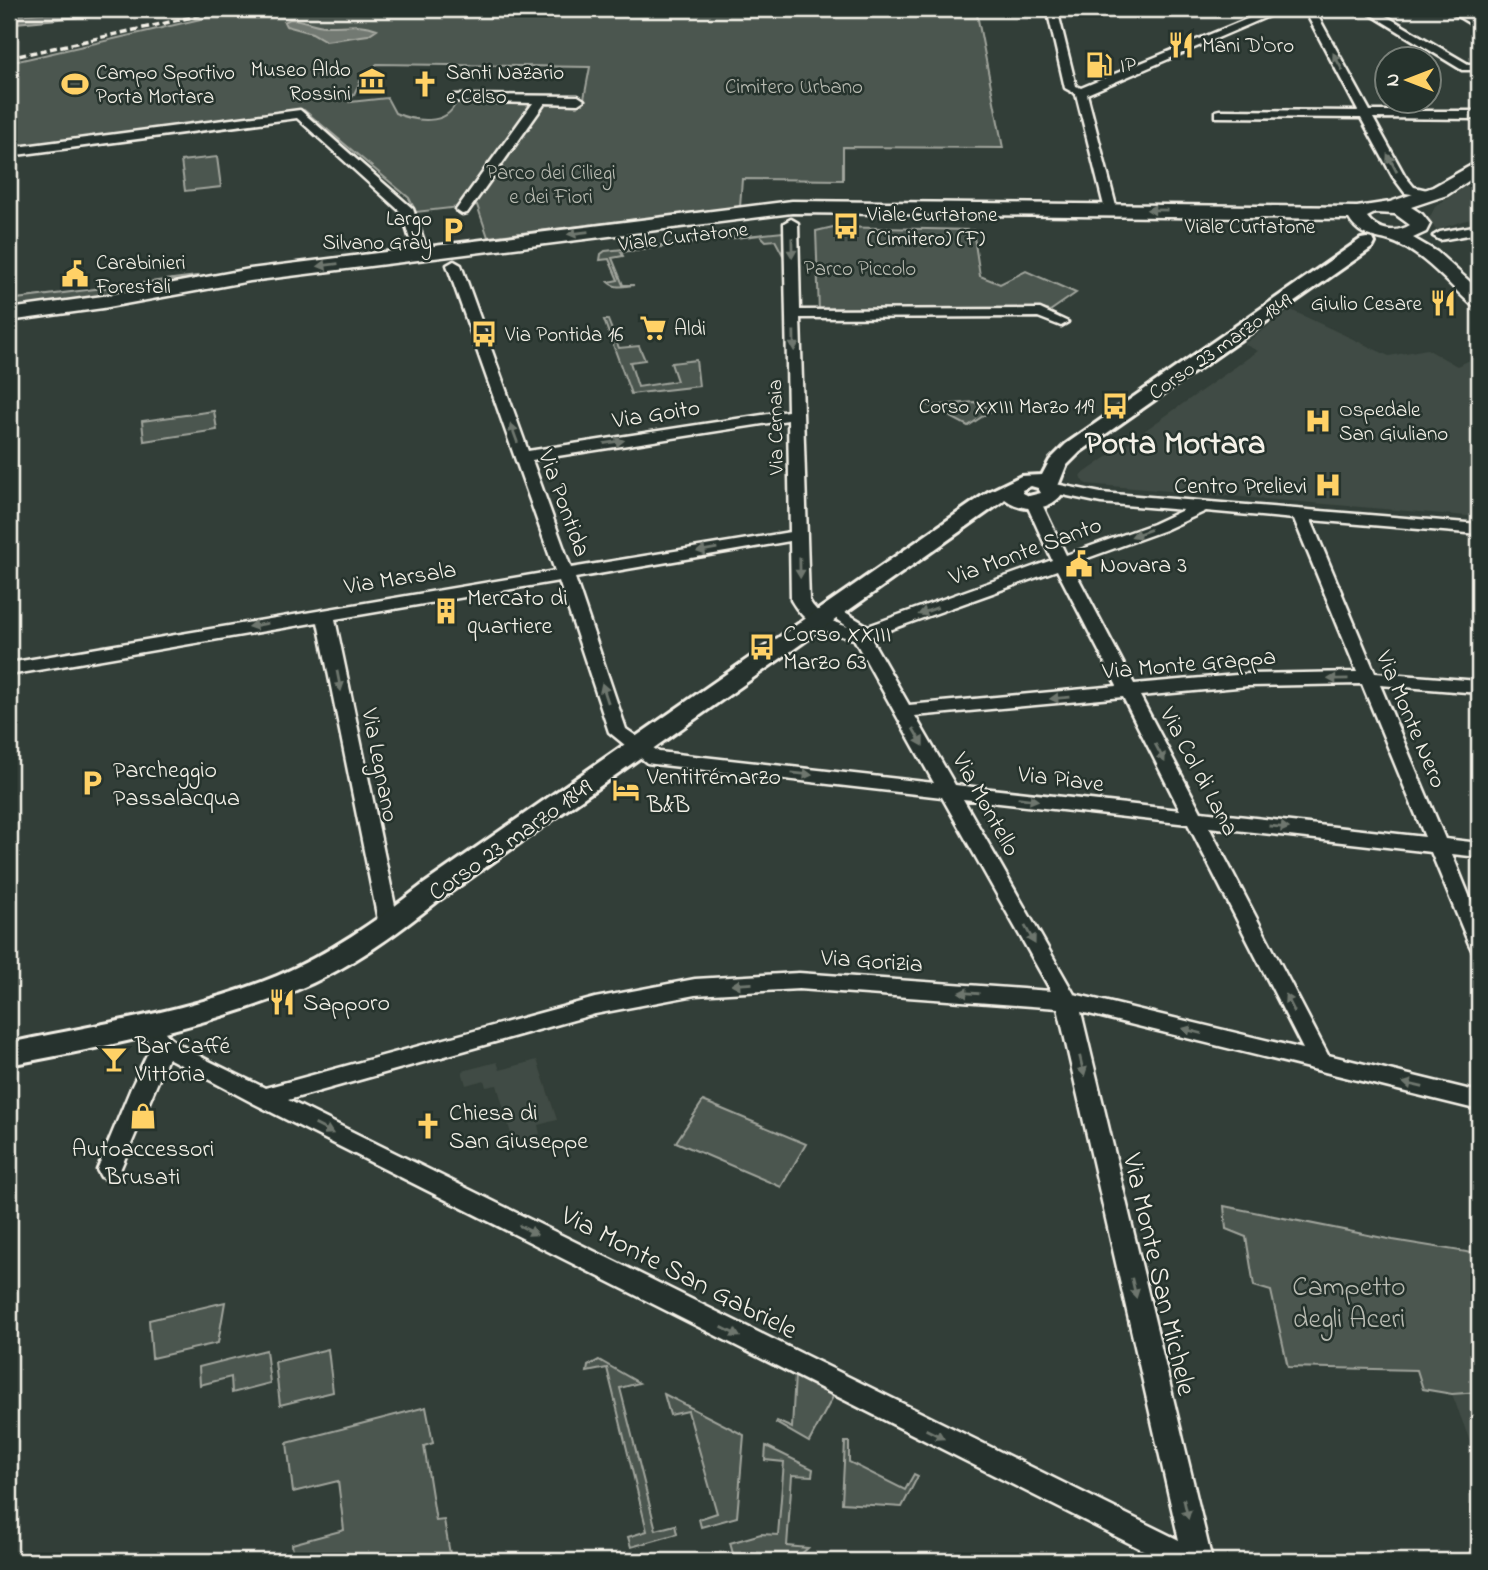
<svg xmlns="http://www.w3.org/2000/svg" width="1488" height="1570" font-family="'Indie Flower',sans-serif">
	<rect width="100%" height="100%" fill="#323e38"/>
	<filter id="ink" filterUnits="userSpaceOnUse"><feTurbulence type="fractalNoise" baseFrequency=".0143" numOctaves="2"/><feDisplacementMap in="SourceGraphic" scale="14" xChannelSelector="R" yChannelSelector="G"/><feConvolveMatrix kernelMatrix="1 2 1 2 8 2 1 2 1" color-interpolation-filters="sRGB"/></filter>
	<g filter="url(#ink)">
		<!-- built -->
		<g fill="#404b44">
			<polygon points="1466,186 1479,192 1479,216 1436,230 1429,219 1435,207"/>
			<polygon points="1291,310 1389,356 1427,349 1457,366 1472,359 1479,366 1479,517 1086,484 1080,476 1258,351 1244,344"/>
			<polygon points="537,1060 557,1120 538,1125 540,1134 513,1141 497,1085 486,1087 484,1080 466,1085 462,1071 497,1062 500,1070"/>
			<polygon points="1479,1392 1479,1465 1452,1394"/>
		</g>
		<!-- green -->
		<g fill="#4c564f" stroke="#a0a49c" stroke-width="2" fill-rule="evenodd">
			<path d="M244 9H976L1003 148 843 147V180L742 179 740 207 488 237 477 205 416 212 409 198 304 110 9 149V63ZM377 64 590 67 583 104 456 102C447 127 414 121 395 113L387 98 350 102 363 76Z"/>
			<polygon points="217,157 221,187 185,191 181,161"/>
			<polygon points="833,227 973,230 980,276 1000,284 1026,271 1076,293 1050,311 1043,309 819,311 816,231"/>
			<path d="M783 232 785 259 775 240 766 241 760 235 621 252 623 256 612 258 623 285H634C625 286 615 289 608 282L618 280 609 259 600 260 601 254 605 251Z"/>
			<path d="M197 276C179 291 41 307 9 311V300Z"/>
			<polygon points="608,320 619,348 639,346 645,360 630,362 638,387 677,381 671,363 696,360 699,386 631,394 604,320"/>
			<polygon points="974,402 992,410 968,426 930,406"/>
			<polygon points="214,411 217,430 144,441 142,421"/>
			<polygon points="703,1101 806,1144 781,1187 676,1142"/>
			<polygon points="1224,1206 1393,1240 1479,1254 1479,1392 1452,1394 1423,1389 1417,1370 1288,1367 1271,1291 1254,1286 1246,1237 1226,1229"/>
			<polygon points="225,1302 218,1343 152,1358 149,1320"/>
			<polygon points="328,1349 333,1392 280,1405 275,1362"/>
			<polygon points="266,1350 270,1383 232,1393 231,1377 200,1385 199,1367"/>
			<polygon points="599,1360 639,1383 620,1388 656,1530 675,1525 677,1534 631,1547 628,1537 647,1531 607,1368 587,1372 588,1366"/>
			<polygon points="795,1374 835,1393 809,1442 776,1423 777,1421 792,1428"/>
			<polygon points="664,1394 744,1435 737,1517 701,1527 699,1519 717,1513 688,1411 670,1415"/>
			<polygon points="426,1407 433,1443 424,1446 436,1521 444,1520 450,1554 423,1561 294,1561 292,1544 344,1530 338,1481 293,1492 287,1443"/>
			<polygon points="845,1442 849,1442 849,1462 905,1490 914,1474 918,1476 902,1507 842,1503"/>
			<polygon points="766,1446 813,1469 812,1476 792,1475 787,1546 808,1548 793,1561 735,1561 730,1543 761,1534 778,1535 784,1462 765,1460"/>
		</g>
		<!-- water -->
		<g fill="#727972" stroke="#a6a9a1" stroke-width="2">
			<polygon points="101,9 165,9 15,23 19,15"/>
			<path d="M290 19C302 19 312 25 324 26 342 27 360 22 377 29L368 35 326 41 312 33 286 26 284 22Z"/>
		</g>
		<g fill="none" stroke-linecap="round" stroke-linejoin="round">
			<!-- canal -->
			<polygon fill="#727972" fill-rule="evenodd" points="43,14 48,17 47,19 9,22 9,16"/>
			<!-- minor casing -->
			<g stroke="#f4f1e8" stroke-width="5">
				<g id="minor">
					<polygon points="1047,9 1057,9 1076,86 1081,88 1271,9 1285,9 1087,94 1117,210 1111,214 1105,210 1076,94 1065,88"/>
					<polygon points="1304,9 1314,9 1370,111 1479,111 1479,119 1373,118 1405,176 1414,187 1436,192 1436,198 1405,193 1393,177 1361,118 1216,117 1216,111 1220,110 1358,111"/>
					<polygon points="1362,9 1374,9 1468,64 1479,64 1479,70 1462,70"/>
					<polygon points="1446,9 1458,9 1479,21 1479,29"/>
					<polygon points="455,95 578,96 584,100 578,104 545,103 467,213 462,214 456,210 533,103 451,101 451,97"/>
					<polygon points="300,110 413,209 428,253 426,256 421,257 414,253 402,213 297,118 9,156 9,148"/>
					<path d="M791 219 798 223 800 310 1040 309 1068 322 1061 326 1038 317 800 318 809 600C817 615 832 622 848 627L826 611 835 606 868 626 1052 560 1026 503 1028 500H1040L1066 555 1153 524 1183 510 1101 503 1044 491 1042 488 1044 485 1050 483 1101 493 1479 524V534L1311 520 1375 673 1479 681V693L1380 685 1445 839 1479 843V857L1452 854 1479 920V952L1472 950 1469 944 1431 852 1209 827 1328 1055 1479 1092V1110L1081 1012 1212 1561H1165L255 1104 168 1058 117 1177 109 1180 101 1177 97 1170 131 1088 151 1046 137 1025 140 1019C160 1013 160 1031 173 1040 201 1059 235 1073 265 1088L595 998 695 979 799 973 1051 991 942 797 654 764 647 763 609 732 559 581 335 619 399 925 396 930 389 933 382 930 379 925 318 622 9 675V663L555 571 447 265 454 261 461 265 528 451 788 411 784 223ZM788 420 790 532 571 568 532 460ZM1206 511 1294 519 1357 672 1248 674 1134 684 1071 564 1165 530ZM790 541 791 600C805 625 826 633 854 639L934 783 659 752 626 729 575 578ZM1057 570 1117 686 909 705 870 637ZM1362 684 1425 837 1201 812 1140 696 1248 686ZM1123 697 1180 810 955 785 915 716ZM963 799 1188 824 1303 1049 1074 994ZM799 989 1058 1008 1179 1540 288 1100 595 1014 695 995Z"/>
					<polygon points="1479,225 1479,233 1440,240 1433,236 1440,232"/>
				</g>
			</g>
			<!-- tertiary casing -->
			<g stroke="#f4f1e8" stroke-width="6">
				<path id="tertiary" d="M1367 238 1373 239 1375 243 1373 247 1080 452 1066 466 1058 486 1062 494C1049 512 1022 512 1005 499L1003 501 439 900C395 935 347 970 294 991 204 1027 104 1047 9 1065V1043C98 1024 192 1011 277 976 329 954 376 921 421 886L988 492 1021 476 1042 475 1050 460 1066 444 1361 239ZM1031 486 1038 488 1041 493 1029 496 1023 493 1022 490Z"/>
			</g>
			<!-- secondary casing -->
			<g stroke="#f4f1e8" stroke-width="5">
				<path id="secondary" d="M1479 161V174L1447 195 1411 207 1422 214 1430 224 1426 232 1413 238 1437 252 1479 290V307L1472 305C1448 284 1422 251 1390 241 1372 236 1360 237 1349 219L792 213 250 281 103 308 9 321V309L103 296 250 269 792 201 1357 207 1390 202 1433 187ZM1375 213 1395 214 1410 225C1396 234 1377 231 1367 217Z"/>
			</g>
			<!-- minor -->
			<use href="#minor" fill="#26332d" fill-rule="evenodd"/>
			<!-- tertiary -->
			<use href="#tertiary" fill="#26332d" fill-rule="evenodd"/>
			<!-- secondary -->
			<use href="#secondary" fill="#26332d" fill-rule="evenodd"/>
			<!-- rail -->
			<polyline stroke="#f4f1e8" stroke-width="3.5" stroke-dasharray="7 3.5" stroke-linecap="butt" points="9,58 228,9"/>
		</g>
		<!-- one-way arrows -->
		<defs><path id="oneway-solid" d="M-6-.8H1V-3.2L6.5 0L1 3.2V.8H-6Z" transform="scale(1.75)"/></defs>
		<g fill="#6e766e">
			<use href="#oneway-solid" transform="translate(1338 62) rotate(-119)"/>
			<use href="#oneway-solid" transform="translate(1392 163) rotate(-118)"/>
			<use href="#oneway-solid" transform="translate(1157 210) rotate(-179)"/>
			<use href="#oneway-solid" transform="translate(578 233) rotate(173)"/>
			<use href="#oneway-solid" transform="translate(792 248) rotate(89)"/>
			<use href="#oneway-solid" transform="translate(328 265) rotate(173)"/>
			<use href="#oneway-solid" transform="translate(794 341) rotate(89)"/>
			<use href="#oneway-solid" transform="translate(514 433) rotate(-110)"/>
			<use href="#oneway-solid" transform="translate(614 442) rotate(-9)"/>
			<use href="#oneway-solid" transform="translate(1141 533) rotate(160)"/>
			<use href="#oneway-solid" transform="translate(707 550) rotate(170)"/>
			<use href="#oneway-solid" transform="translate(800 568) rotate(89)"/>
			<use href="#oneway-solid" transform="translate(928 611) rotate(160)"/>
			<use href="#oneway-solid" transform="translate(258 625) rotate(170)"/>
			<use href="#oneway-solid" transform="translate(1338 679) rotate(179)"/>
			<use href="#oneway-solid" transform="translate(339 681) rotate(79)"/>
			<use href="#oneway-solid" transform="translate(605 693) rotate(-108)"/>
			<use href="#oneway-solid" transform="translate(1060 698) rotate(175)"/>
			<use href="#oneway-solid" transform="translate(918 737) rotate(60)"/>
			<use href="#oneway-solid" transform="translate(1160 753) rotate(62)"/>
			<use href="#oneway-solid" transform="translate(802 774) rotate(6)"/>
			<use href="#oneway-solid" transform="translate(1028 799) rotate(7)"/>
			<use href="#oneway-solid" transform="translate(1279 827) rotate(6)"/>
			<use href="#oneway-solid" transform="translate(1030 935) rotate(61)"/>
			<use href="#oneway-solid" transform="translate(742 984) rotate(177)"/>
			<use href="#oneway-solid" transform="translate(969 993) rotate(-176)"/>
			<use href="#oneway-solid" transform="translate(1290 1003) rotate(-117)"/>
			<use href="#oneway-solid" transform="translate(1192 1031) rotate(-166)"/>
			<use href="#oneway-solid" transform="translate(1082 1066) rotate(77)"/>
			<use href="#oneway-solid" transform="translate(1413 1085) rotate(-167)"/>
			<use href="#oneway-solid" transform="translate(324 1129) rotate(27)"/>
			<use href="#oneway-solid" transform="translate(528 1230) rotate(27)"/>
			<use href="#oneway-solid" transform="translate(1134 1288) rotate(77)"/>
			<use href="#oneway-solid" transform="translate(731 1332) rotate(27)"/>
			<use href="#oneway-solid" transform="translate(935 1434) rotate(27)"/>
			<use href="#oneway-solid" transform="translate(1186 1509) rotate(77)"/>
		</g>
	</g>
	<!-- icons -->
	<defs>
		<g id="restaurant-bare" transform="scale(2.1)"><path d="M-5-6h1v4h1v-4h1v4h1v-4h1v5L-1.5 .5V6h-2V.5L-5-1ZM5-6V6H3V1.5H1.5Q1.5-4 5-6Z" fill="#ffd166" stroke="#26332d" stroke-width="2.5" paint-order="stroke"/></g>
		<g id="fuel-bare" transform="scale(2.1)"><path d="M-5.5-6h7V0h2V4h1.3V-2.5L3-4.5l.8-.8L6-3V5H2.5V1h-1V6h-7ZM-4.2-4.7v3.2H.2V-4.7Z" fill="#ffd166" stroke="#26332d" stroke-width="2.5" paint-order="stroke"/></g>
		<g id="museum-bare" transform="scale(2.1)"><path d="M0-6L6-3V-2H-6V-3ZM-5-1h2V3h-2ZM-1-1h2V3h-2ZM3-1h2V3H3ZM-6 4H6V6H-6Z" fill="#ffd166" stroke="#26332d" stroke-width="2.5" paint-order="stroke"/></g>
		<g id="stadium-bare" transform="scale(2.1)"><path d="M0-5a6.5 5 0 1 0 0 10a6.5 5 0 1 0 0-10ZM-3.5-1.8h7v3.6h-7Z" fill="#ffd166" stroke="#26332d" stroke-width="2.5" paint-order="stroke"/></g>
		<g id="church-bare" transform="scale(2.1)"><path d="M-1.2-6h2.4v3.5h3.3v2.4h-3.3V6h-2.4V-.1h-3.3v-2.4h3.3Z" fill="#ffd166" stroke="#26332d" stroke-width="2.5" paint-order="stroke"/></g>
		<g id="bus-bare" transform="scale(2.1)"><path d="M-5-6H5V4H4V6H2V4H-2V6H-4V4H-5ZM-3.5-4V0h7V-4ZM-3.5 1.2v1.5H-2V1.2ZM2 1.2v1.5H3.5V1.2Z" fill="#ffd166" stroke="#26332d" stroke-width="2.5" paint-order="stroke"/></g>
		<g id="parking-bare" transform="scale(2.1)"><path d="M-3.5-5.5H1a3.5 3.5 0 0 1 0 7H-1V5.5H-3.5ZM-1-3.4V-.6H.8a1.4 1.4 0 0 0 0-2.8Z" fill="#ffd166" stroke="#26332d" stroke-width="2.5" paint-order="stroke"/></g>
		<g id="civic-bare" transform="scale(2.1)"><path d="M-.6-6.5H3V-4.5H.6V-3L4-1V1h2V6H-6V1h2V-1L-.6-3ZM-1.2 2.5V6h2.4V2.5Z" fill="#ffd166" stroke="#26332d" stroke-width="2.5" paint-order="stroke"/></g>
		<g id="supermarket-bare" transform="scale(2.1)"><path d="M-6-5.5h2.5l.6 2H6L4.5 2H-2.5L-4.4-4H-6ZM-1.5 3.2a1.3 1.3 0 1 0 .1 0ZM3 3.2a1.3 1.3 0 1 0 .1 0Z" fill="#ffd166" stroke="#26332d" stroke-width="2.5" paint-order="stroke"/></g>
		<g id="hospital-bare" transform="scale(2.1)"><path d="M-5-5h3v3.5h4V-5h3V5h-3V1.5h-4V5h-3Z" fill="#ffd166" stroke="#26332d" stroke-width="2.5" paint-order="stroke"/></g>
		<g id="building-bare" transform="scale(2.1)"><path d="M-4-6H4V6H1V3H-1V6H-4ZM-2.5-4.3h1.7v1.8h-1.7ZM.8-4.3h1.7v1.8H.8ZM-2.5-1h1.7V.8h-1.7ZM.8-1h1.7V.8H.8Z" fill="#ffd166" stroke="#26332d" stroke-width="2.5" paint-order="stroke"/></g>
		<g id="hotel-bare" transform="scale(2.1)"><path d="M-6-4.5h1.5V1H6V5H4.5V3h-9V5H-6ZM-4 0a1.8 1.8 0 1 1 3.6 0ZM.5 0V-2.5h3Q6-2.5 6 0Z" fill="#ffd166" stroke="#26332d" stroke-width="2.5" paint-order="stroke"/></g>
		<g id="bar-bare" transform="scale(2.1)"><path d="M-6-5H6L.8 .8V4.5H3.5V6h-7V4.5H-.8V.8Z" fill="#ffd166" stroke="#26332d" stroke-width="2.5" paint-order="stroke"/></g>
		<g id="shop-bare" transform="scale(2.1)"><path d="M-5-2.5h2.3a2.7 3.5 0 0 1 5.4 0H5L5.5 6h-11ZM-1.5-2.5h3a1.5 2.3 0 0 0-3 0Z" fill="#ffd166" stroke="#26332d" stroke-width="2.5" paint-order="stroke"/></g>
	</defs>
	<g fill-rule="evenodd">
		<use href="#restaurant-bare" x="1181" y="45"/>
		<use href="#fuel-bare" x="1099" y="65"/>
		<use href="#museum-bare" x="372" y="81"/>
		<use href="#stadium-bare" x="75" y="84"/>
		<use href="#church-bare" x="425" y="84"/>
		<use href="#bus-bare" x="846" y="226"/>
		<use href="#parking-bare" x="453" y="230"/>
		<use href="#civic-bare" x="75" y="274"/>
		<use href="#restaurant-bare" x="1443" y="303"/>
		<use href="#supermarket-bare" x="653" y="328"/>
		<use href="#bus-bare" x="484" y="334"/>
		<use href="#bus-bare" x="1115" y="406"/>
		<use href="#hospital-bare" x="1318" y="421"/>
		<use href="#hospital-bare" x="1328" y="485"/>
		<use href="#civic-bare" x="1079" y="564"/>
		<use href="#building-bare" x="446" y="611"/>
		<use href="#bus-bare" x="762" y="647"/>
		<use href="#parking-bare" x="92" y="783"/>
		<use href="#hotel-bare" x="626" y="790"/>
		<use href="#restaurant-bare" x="282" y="1002"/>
		<use href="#bar-bare" x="114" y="1059"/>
		<use href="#shop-bare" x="143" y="1116"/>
		<use href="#church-bare" x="428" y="1126"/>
	</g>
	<g text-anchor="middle" stroke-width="5" stroke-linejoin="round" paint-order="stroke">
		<!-- far-poi labels -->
		<g font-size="21" fill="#f4f1e8" stroke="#26332d" text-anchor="start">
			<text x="1202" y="52">Mani D'Oro</text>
			<text x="1120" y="72">IP</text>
			<text x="351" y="76" text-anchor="end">Museo Aldo<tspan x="351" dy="24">Rossini</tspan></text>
			<text x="96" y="79">Campo Sportivo<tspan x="96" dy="24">Porta Mortara</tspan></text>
			<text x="446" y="79">Santi Nazario<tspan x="446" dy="24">e Celso</tspan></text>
			<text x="867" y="221">Viale Curtatone<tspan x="867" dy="24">(Cimitero) (F)</tspan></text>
			<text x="432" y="225" text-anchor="end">Largo<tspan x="432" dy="24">Silvano Gray</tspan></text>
			<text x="96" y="269">Carabinieri<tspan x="96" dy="24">Forestali</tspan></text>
			<text x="1422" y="310" text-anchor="end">Giulio Cesare</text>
			<text x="674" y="335">Aldi</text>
			<text x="505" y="341">Via Pontida 16</text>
			<text x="1094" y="413" text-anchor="end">Corso XXIII Marzo 119</text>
			<text x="1339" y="416">Ospedale<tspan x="1339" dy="24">San Giuliano</tspan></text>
		</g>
		<!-- far-park labels -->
		<g font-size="21" fill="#b9bbb2" stroke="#26332d">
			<text x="794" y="93">Cimitero Urbano</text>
			<text x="551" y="179">Parco dei Ciliegi<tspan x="551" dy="24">e dei Fiori</tspan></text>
			<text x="860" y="275">Parco Piccolo</text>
		</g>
		<!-- far-street labels -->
		<g font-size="21" fill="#f4f1e8" stroke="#26332d">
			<text x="1250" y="233">Viale Curtatone</text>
			<text transform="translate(683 236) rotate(-7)" y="7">Viale Curtatone</text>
			<text transform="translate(1220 346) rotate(-35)" y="7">Corso 23 marzo 1849</text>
			<text transform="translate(775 427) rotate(-91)" y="7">Via Cernaia</text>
		</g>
		<!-- street labels -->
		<g font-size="24" fill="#f4f1e8" stroke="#26332d">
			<text transform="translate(656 413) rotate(-9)" y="8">Via Goito</text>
			<text transform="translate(565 503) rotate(70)" y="8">Via Pontida</text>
			<text transform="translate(1025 550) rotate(-20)" y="8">Via Monte Santo</text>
			<text transform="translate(400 577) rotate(-9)" y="8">Via Marsala</text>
			<text transform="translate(1189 663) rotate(-5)" y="8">Via Monte Grappa</text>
			<text transform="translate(1412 719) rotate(67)" y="8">Via Monte Nero</text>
			<text transform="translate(381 765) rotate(79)" y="8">Via Legnano</text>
			<text transform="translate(1200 771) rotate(62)" y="8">Via Col di Lana</text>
			<text transform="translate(1061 778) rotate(7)" y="8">Via Piave</text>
			<text transform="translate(987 804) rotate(61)" y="8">Via Montello</text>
			<text transform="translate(510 839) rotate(-35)" y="8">Corso 23 marzo 1849</text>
			<text transform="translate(872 960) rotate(4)" y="8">Via Gorizia</text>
		</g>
		<!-- poi labels -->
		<g font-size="24" fill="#f4f1e8" stroke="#26332d" text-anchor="start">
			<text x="1307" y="493" text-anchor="end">Centro Prelievi</text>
			<text x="1100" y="572">Novara 3</text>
			<text x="467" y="605">Mercato di<tspan x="467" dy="28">quartiere</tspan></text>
			<text x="783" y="641">Corso XXIII<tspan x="783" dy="28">Marzo 63</tspan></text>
			<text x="113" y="777">Parcheggio<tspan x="113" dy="28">Passalacqua</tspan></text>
			<text x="647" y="784">Ventitrémarzo<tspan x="647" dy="28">B&amp;B</tspan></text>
			<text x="303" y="1010">Sapporo</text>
			<text x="135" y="1053">Bar Caffé<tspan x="135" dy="28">Vittoria</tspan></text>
			<text x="449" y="1120">Chiesa di<tspan x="449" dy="28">San Giuseppe</tspan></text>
			<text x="143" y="1156" text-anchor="middle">Autoaccessori<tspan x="143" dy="28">Brusati</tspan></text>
		</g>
		<!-- near-street labels -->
		<g font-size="28" fill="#f4f1e8" stroke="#26332d">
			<text transform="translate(680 1271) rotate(27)" y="10">Via Monte San Gabriele</text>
			<text transform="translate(1161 1274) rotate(77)" y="10">Via Monte San Michele</text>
		</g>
		<!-- near-park labels -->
		<g font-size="28" fill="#b9bbb2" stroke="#26332d">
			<text x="1349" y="1295">Campetto<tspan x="1349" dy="32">degli Aceri</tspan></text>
		</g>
		<!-- district labels -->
		<g font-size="32" font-weight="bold" fill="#f4f1e8" stroke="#26332d">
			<text x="1175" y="453">Porta Mortara</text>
		</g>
	</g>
	<!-- margin -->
	<rect width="1488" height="1570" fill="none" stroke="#26332d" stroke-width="35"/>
	<rect x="18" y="18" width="1453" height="1535" fill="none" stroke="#f4f1e8" stroke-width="2.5" filter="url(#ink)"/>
	<!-- north arrow -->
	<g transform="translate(1408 80) rotate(270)"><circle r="33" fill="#26332d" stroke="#787f78" stroke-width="2"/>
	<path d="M0-5L12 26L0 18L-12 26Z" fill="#ffd166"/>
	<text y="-10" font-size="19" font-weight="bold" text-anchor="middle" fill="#f4f1e8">N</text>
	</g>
</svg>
